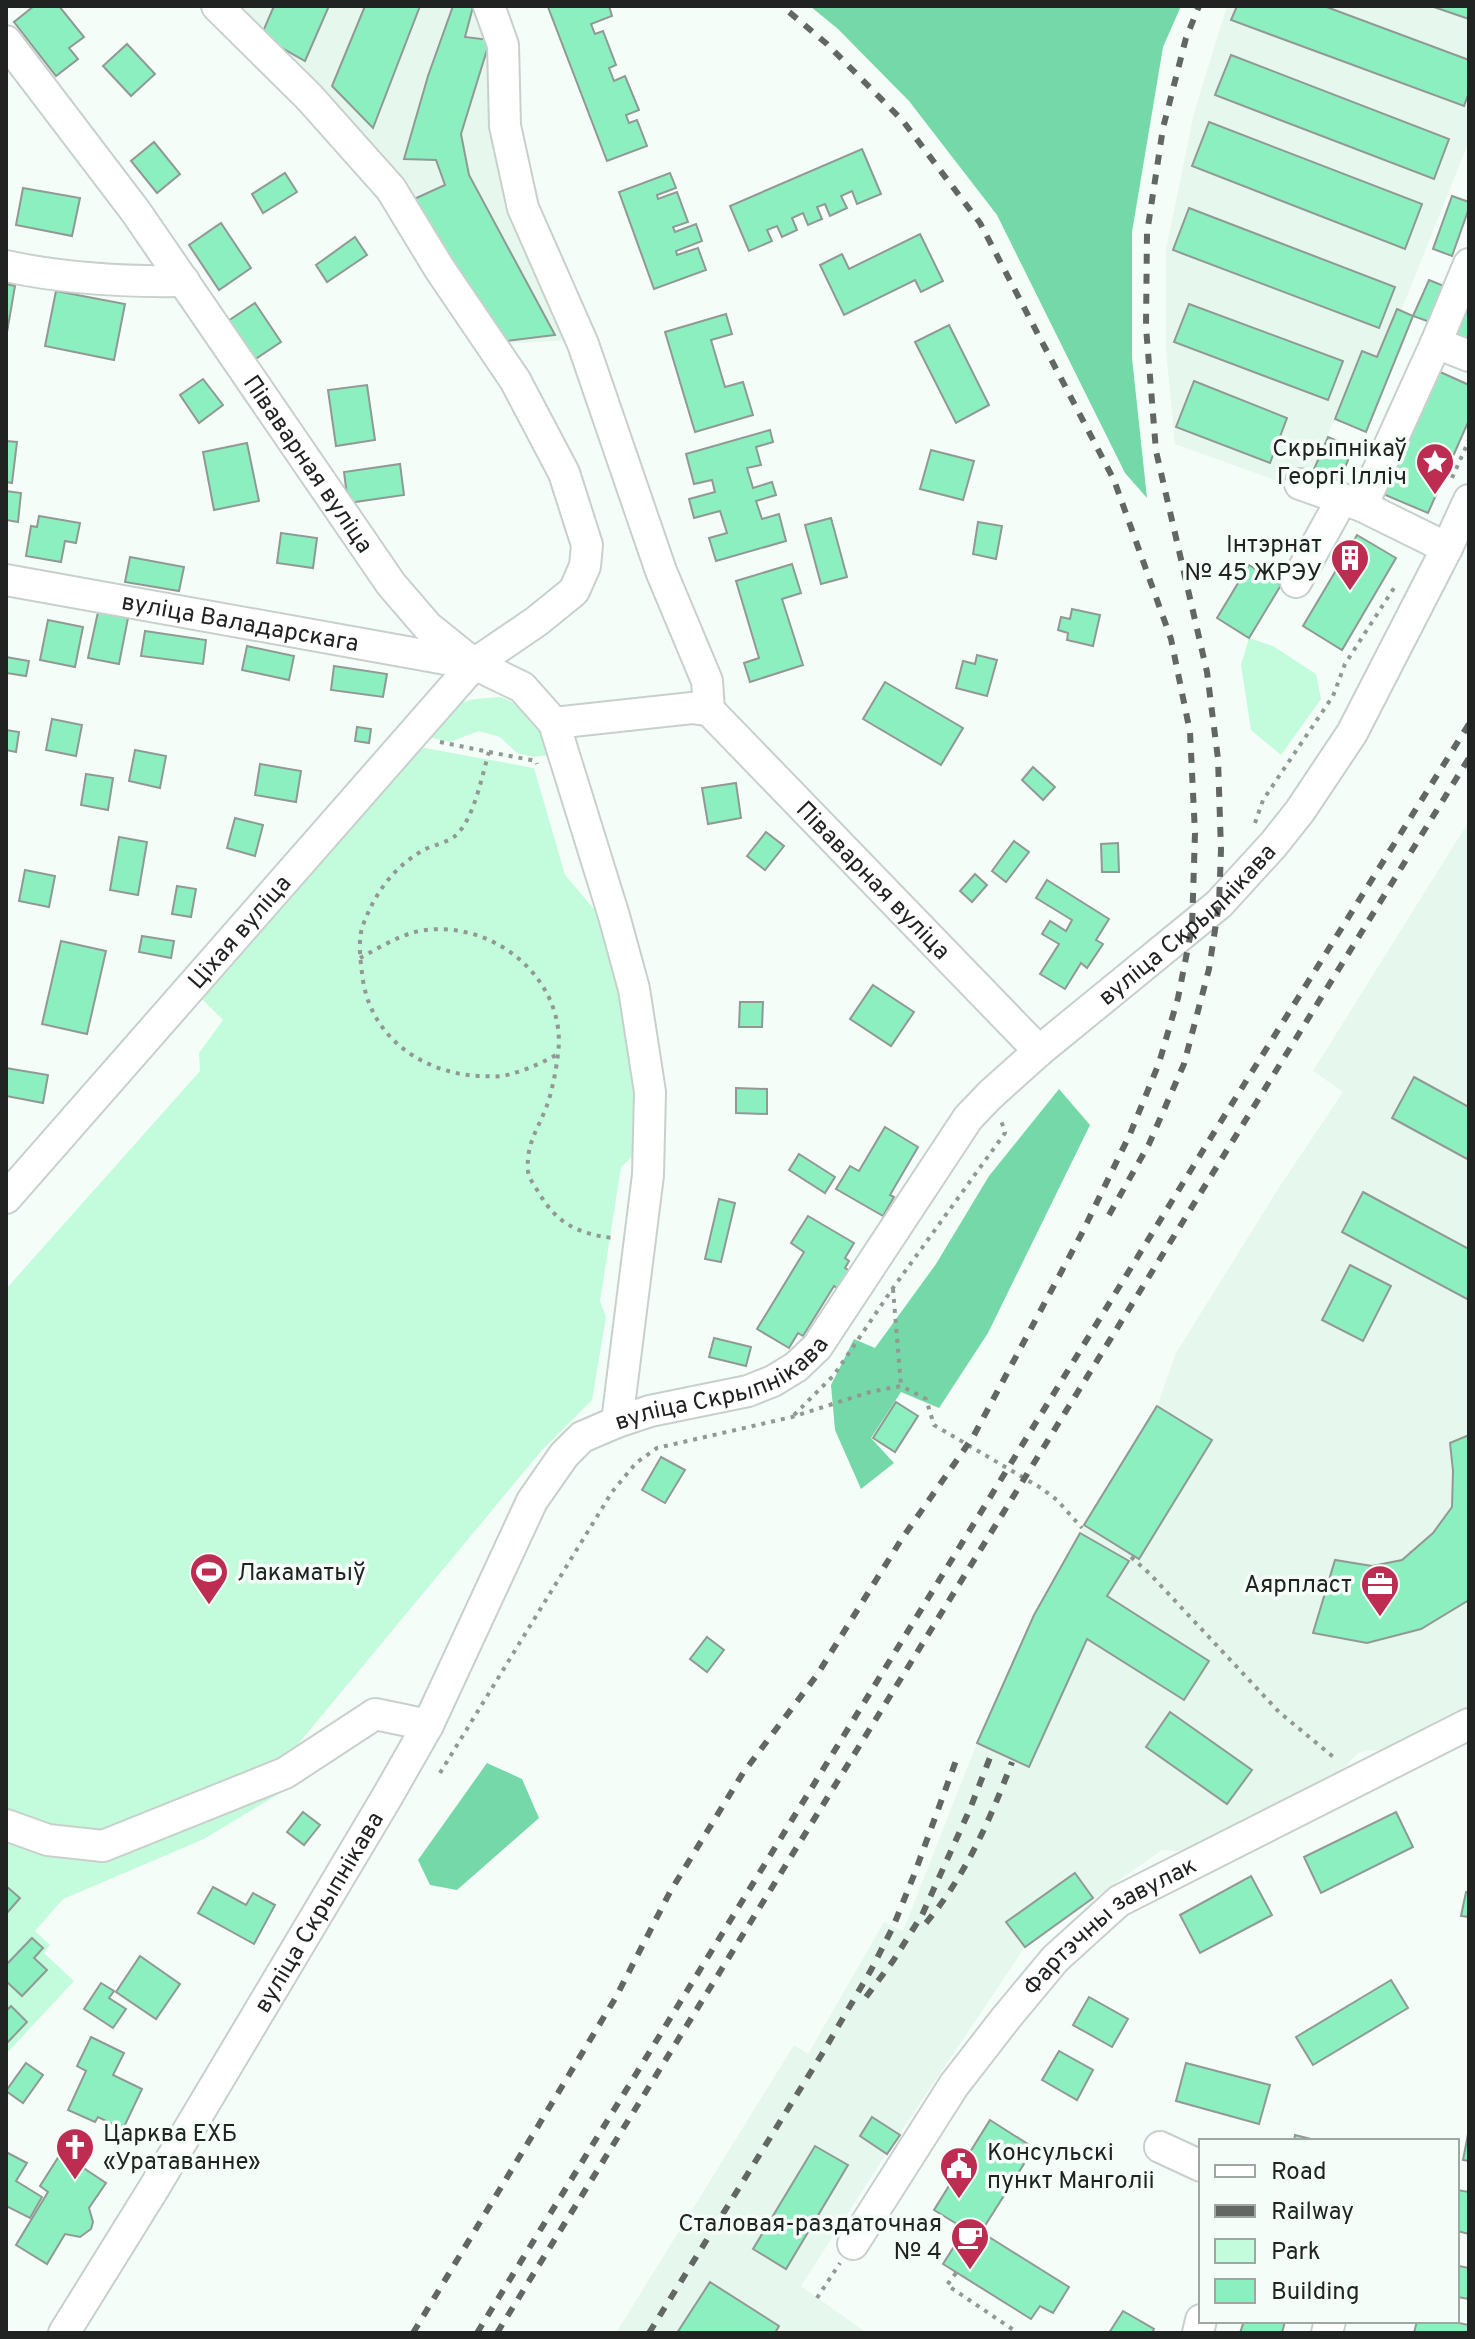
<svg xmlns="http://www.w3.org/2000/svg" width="1475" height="2339" font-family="Overpass,sans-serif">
	<rect width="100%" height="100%" fill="#f5fdf8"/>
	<!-- built -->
	<g fill="#e6f7ed">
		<polygon points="226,6 495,6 496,110 571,340 502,344"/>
		<polygon points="1227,6 1469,6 1469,141 1401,311 1396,310 1377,357 1362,352 1305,491 1175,444 1166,350 1166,250 1194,113"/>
		<polygon points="1469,821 1469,1708 1381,1751 1369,1750 1358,1753 1341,1771 1188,1852 1162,1850 1025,1947 886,2154 801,2286 867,2333 616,2333 794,2045 808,2054 884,1922 903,1931 977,1743 1034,1615 1084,1525 1157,1406 1176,1353 1278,1189 1343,1092 1313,1071"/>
	</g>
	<!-- green -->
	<g fill="#c3fbdd">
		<polygon points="1249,638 1273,646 1316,674 1321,699 1281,755 1251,730 1241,665"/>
		<path d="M501 697 524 708 540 722 550 755 533 757 517 753 500 737 479 731 450 742 424 736C452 703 458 699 501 697Z"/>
		<polygon points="419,747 534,768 565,875 605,922 631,1024 638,1151 621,1167 600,1301 606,1317 592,1400 542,1450 284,1761 285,1790 204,1839 63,1899 35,1931 50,1945 44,1953 74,1981 6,2054 6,1289 200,1071 199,1053 223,1020 199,996"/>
	</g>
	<!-- forest -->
	<g fill="#75d8a8">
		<polygon points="810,6 1181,6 1163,47 1132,232 1132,358 1147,498 1125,473 997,215 909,101 838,29"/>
		<polygon points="1059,1089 1090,1125 988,1333 939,1408 901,1392 871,1438 894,1463 861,1489 835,1430 831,1385 854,1339 875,1348 936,1264 989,1176"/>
		<polygon points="487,1763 522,1779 539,1818 457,1890 430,1885 418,1860"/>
	</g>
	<!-- building -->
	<g fill="#8cefbf" stroke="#919995" stroke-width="2">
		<polygon points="34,6 59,6 84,37 69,48 78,59 56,76 14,22"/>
		<polygon points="274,6 329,6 305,61 261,36"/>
		<polygon points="365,6 420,6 373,128 332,86"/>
		<polygon points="453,6 473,7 465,37 490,40 461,134 469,175 555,335 505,341 412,200 445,185 436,160 404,159 428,76"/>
		<polygon points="609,6 612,16 591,24 595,34 603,31 616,65 609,68 614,81 625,76 639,110 626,115 629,123 637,120 647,146 607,161 548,7"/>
		<polygon points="1237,6 1324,6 1469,60 1469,92 1464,106 1231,20"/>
		<polygon points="1431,6 1469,6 1469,19"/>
		<polygon points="127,44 155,74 131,96 103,66"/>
		<polygon points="1231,55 1449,139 1434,179 1215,95"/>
		<polygon points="1209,122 1422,204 1405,249 1192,166"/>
		<polygon points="154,142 180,174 157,193 131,161"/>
		<polygon points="862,149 881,194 857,204 852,191 841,196 847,208 830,216 825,204 817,207 822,219 808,225 803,213 792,218 797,230 782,237 777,226 767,230 772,241 749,251 730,206"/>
		<polygon points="285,173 297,192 263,213 252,194"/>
		<polygon points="670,173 676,188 657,195 658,199 677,192 688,222 673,227 675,232 696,224 702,241 676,251 677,255 698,248 706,270 654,289 619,192"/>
		<polygon points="23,188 80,198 72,236 16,225"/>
		<polygon points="1452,196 1469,202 1469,208 1452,256 1433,249"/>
		<polygon points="1189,208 1395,287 1379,328 1173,250"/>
		<polygon points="221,223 251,268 219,290 189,245"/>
		<polygon points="920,234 943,281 921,292 915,280 844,315 820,265 842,254 849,269"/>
		<polygon points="355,237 367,255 327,282 316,265"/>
		<polygon points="1429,280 1444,286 1430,322 1413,316"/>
		<polygon points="6,284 15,286 6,338"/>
		<polygon points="56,291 125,304 114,360 45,346"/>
		<polygon points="1469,297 1469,344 1452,337"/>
		<polygon points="255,303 281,342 254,360 228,321"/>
		<polygon points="1189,304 1343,361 1328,400 1174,342"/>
		<polygon points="1397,309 1413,316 1366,432 1335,419 1362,351 1377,357"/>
		<polygon points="726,314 732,334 711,340 725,387 743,382 753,415 695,432 665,332"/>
		<polygon points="949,325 989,405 956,423 915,342"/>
		<polygon points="1438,371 1469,385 1469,420 1428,513 1383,494"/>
		<polygon points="203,379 223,405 199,423 180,395"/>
		<polygon points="1194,381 1287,418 1270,463 1176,427"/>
		<polygon points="367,385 375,440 336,446 328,390"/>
		<polygon points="770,430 773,442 756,447 761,465 747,468 753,488 772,482 776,495 756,501 762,519 779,514 786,541 716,561 709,538 727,533 720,511 694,518 689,499 715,492 712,480 694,484 686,454"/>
		<polygon points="1328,437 1353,448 1337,487 1311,476"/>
		<polygon points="6,441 17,442 12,483 6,482"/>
		<polygon points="247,443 259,501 214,510 203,452"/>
		<polygon points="931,450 974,461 963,500 920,489"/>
		<polygon points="400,464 404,495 348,503 344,472"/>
		<polygon points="6,491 21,493 18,522 6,520"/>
		<polygon points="39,516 80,523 76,543 65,541 61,562 26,556 31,526 37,527"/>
		<polygon points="831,518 847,577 821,584 805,525"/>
		<polygon points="978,522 1002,526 996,559 973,554"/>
		<polygon points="281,533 317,538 313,568 277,563"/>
		<polygon points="1357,535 1396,558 1342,650 1303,626"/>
		<polygon points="130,557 184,567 179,591 125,582"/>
		<polygon points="792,564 801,593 782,599 803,665 750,682 744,663 759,658 736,581"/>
		<polygon points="1249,565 1281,585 1249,638 1217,618"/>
		<polygon points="1072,609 1100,615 1093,646 1067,640 1068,633 1058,630 1061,617 1070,619"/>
		<polygon points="98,612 128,618 119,664 88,658"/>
		<polygon points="48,620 83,627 75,667 40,660"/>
		<polygon points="145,631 206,640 203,664 141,656"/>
		<polygon points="247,646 294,656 289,680 242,670"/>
		<polygon points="977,655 997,660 987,696 956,688 963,661 975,664"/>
		<polygon points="6,657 29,661 26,676 6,673"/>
		<polygon points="334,666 387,674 383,697 331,690"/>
		<polygon points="885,682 963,728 941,765 863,719"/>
		<polygon points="52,719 82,725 76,756 46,750"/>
		<polygon points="357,727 371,729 369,743 355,741"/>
		<polygon points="6,730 19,732 16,752 6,750"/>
		<polygon points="135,750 166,756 160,788 129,781"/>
		<polygon points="260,764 301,771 296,802 255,795"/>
		<polygon points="1033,767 1055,787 1043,800 1022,780"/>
		<polygon points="86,774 113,778 108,810 81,805"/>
		<polygon points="736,783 741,818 708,824 702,788"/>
		<polygon points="235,818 263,825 255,856 227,848"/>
		<polygon points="766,832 784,846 765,870 747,856"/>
		<polygon points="119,837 147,842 138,895 110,890"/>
		<polygon points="1014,841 1029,852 1006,882 992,871"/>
		<polygon points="1118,843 1119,872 1102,872 1101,844"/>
		<polygon points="25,870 55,876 49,907 19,901"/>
		<polygon points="975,874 987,885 972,902 960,891"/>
		<polygon points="1047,880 1109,919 1096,940 1103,944 1087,968 1081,963 1065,989 1040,974 1059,944 1042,934 1050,921 1066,931 1072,920 1036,898"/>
		<polygon points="177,886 196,889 191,917 172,914"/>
		<polygon points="142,936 174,941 171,958 139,952"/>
		<polygon points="61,941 106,951 87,1034 42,1024"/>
		<polygon points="873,985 914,1012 891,1046 850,1019"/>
		<polygon points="740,1002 763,1002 762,1027 739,1027"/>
		<polygon points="6,1068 48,1075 43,1103 6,1096"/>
		<polygon points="1414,1077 1469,1107 1469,1160 1392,1118"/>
		<polygon points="736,1088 767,1089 767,1114 736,1113"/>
		<polygon points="885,1127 918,1147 890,1195 894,1197 883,1216 836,1189 850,1166 859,1171"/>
		<polygon points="799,1154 835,1177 825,1193 789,1170"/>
		<polygon points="1363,1192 1469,1249 1469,1300 1342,1232"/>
		<polygon points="719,1199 735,1203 721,1262 705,1259"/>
		<polygon points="808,1216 854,1243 845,1258 849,1261 845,1268 853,1273 842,1292 834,1286 803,1336 798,1333 789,1348 757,1329 804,1252 791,1243"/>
		<polygon points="1350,1265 1391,1286 1363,1341 1322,1320"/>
		<polygon points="714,1338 751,1347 746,1366 709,1357"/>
		<polygon points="896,1402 918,1416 895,1452 873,1438"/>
		<polygon points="1157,1406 1212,1440 1139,1559 1084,1525"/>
		<polygon points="1469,1435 1469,1600 1421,1629 1367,1643 1313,1633 1335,1560 1372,1566 1402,1560 1433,1533 1452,1507 1453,1471 1450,1443"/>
		<polygon points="661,1457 685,1470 665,1503 642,1490"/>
		<polygon points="1080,1533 1129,1561 1107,1596 1209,1661 1184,1700 1087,1639 1029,1767 977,1743 1034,1615"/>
		<polygon points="707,1637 724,1650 707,1672 690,1659"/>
		<polygon points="1170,1712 1252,1770 1227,1804 1146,1747"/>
		<polygon points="303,1812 320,1825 304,1845 287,1832"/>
		<polygon points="1396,1812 1413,1847 1321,1893 1304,1857"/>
		<polygon points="1075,1873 1093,1898 1025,1947 1006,1922"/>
		<polygon points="1251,1876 1272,1915 1200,1953 1180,1915"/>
		<polygon points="6,1886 20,1898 6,1914"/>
		<polygon points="213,1887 246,1905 253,1893 275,1905 254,1944 198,1913"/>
		<polygon points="1466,1892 1469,1893 1469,1917 1461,1916"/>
		<polygon points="32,1938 43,1948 34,1958 47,1970 22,1996 6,1981 6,1965"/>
		<polygon points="140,1956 180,1984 156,2019 116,1992"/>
		<polygon points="1391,1980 1408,2008 1313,2065 1296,2037"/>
		<polygon points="101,1983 114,1991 109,1998 126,2009 113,2028 84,2009"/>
		<polygon points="1089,1997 1128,2019 1112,2047 1073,2025"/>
		<polygon points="11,2006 27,2022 6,2044 6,2011"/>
		<polygon points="91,2037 124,2053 113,2075 142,2089 123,2129 98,2117 95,2122 68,2110 86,2071 77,2066"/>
		<polygon points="1059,2051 1093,2070 1077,2100 1042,2080"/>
		<polygon points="26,2063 43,2075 23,2103 6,2091"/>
		<polygon points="1186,2063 1270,2085 1259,2124 1176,2101"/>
		<polygon points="872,2117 900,2135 887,2154 860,2136"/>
		<polygon points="990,2120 1034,2148 981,2232 1069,2287 1053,2313 1040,2306 1031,2319 943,2264 965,2229 934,2210"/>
		<polygon points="1469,2129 1469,2161 1463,2160"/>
		<polygon points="1295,2135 1319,2141 1294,2141"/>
		<polygon points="815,2146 848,2165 786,2269 753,2249"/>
		<polygon points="6,2152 27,2163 16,2181 42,2197 30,2218 6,2206"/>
		<polygon points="61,2153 106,2183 89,2208 93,2222 91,2229 80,2237 65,2234 47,2264 16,2245 48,2192 40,2186"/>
		<polygon points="1457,2190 1469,2192 1469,2234 1457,2231"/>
		<polygon points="1459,2266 1469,2268 1469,2299 1457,2297"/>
		<polygon points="710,2282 779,2326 775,2333 677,2333"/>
		<polygon points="1123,2311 1154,2329 1152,2333 1109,2333"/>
		<polygon points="1244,2321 1285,2321 1282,2333 1240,2333"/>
		<polygon points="1417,2321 1449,2321 1469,2325 1469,2333 1414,2333"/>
	</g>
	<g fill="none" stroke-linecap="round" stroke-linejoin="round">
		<!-- minor casing -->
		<g stroke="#c8d0cc" stroke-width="34">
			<g id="minor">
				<path id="s1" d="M489 6 503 45 505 126 523 208 583 344 661 571 707 681 709 710 1039 1051"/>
				<path id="s2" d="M6 41 136 212 391 584 428 627 474 664 522 687 554 723 692 708 709 710"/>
				<polyline points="1469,264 1436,343 1469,356"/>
				<path d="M6 266C65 279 124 282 184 281"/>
				<polyline points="1300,484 1362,506 1447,548"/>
				<polyline points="1362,506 1436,343"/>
				<path id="s3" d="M6 580 468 663"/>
				<polyline points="1296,582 1342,499"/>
				<polyline points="554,723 614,916 634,989 650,1092 648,1175 617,1422"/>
				<path id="s4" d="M6 1198 474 664 537 621 574 591 585 566 587 545 564 473 515 380 439 268 391 189 309 97 217 6"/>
				<polyline points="6,1825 48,1840 103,1846 285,1773 375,1714 428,1725"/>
				<polyline points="1160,2147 1201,2166"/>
				<path id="s5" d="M853 2244 954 2085 1006 2018 1055 1959 1119 1901 1469 1724"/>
				<path id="s6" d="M64 2333 154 2188 387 1797 428 1725 532 1501 564 1455 582 1437 617 1422 650 1411 748 1391 773 1381 796 1367 817 1347 968 1118 990 1095 1039 1051 1219 904 1273 845 1300 811 1352 733 1447 548 1469 500"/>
				<polyline points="1198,2333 1201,2320"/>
				<polyline points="1327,2333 1330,2321"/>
			</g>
		</g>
		<!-- path -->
		<g stroke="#929894" stroke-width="4" stroke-dasharray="4 6" stroke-linecap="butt">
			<polyline points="1452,478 1469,440"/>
			<path d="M440 742 489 752C482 775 474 820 455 836 447 843 432 845 422 851 393 868 375 893 363 925 358 938 360 958 362 973 368 1034 418 1072 478 1076 486 1076 494 1077 502 1076 522 1072 540 1064 558 1054"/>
			<polyline points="489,752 536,761 537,764"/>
			<polyline points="1255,823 1263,800 1333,696 1345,664 1394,588"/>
			<path d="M360 958C377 949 396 937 415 932 489 915 568 978 558 1054 556 1071 552 1092 546 1108 537 1131 526 1144 528 1171 529 1179 535 1186 539 1193 557 1224 579 1234 613 1238"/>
			<polyline points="893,1289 901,1386"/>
			<polyline points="794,1415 834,1375 893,1288 1005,1133 1001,1120"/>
			<polyline points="1131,1557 1150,1574 1279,1712 1337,1760"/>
			<polyline points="440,1773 612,1492 636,1463 657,1448 792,1417 870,1392 901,1386 926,1399 934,1425 1041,1488 1057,1500 1082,1528"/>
			<polyline points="956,2273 947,2285 1018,2333"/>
			<polyline points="817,2298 840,2263"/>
		</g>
		<!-- minor -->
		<use href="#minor" stroke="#fff" stroke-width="30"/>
		<!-- rail -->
		<g stroke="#626764" stroke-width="6" stroke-dasharray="10 10" stroke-linecap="butt">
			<polyline points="1109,1215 1149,1144 1184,1064 1209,969 1219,904 1221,850 1218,759 1207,672 1156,451 1146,327 1147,233 1163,128 1186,38 1199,6"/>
			<path d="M926 1923C966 1875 990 1820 1012 1762"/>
			<polyline points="866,1997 893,1961 922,1915 970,1809 991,1755"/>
			<polyline points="413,2333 616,1997 670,1892 743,1773 817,1675 901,1540 973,1437 1082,1233 1130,1134 1159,1063 1178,998 1192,927 1195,833 1190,732 1171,639 1114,480 980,223 903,121 827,44 782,6"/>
			<polyline points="477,2333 1210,1139 1469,724"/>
			<polyline points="497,2333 1469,758"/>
			<polyline points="649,2333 822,2054 871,1970 893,1927 914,1875 957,1758"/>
		</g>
	</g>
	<!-- icons -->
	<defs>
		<g id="sight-pin" transform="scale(2)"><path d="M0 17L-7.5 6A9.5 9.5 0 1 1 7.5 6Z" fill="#bd2d52" stroke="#f5fdf8"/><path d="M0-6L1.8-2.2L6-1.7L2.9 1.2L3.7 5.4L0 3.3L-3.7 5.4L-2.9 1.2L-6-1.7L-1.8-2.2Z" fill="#fff"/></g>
		<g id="building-pin" transform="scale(2)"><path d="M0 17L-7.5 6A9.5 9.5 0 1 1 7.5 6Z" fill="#bd2d52" stroke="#f5fdf8"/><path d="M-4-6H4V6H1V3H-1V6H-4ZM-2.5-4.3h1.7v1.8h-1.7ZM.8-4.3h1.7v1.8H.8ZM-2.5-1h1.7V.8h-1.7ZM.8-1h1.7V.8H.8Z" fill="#fff"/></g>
		<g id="stadium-pin" transform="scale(2)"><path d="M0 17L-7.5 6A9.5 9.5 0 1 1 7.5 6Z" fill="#bd2d52" stroke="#f5fdf8"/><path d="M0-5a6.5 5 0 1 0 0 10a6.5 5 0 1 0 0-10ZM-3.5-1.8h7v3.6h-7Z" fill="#fff"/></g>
		<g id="office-pin" transform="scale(2)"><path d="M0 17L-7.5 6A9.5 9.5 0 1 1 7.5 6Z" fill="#bd2d52" stroke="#f5fdf8"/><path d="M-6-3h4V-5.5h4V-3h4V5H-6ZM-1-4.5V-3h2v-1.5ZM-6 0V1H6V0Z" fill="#fff"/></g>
		<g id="church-pin" transform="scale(2)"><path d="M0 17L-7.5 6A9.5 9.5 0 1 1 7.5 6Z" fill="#bd2d52" stroke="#f5fdf8"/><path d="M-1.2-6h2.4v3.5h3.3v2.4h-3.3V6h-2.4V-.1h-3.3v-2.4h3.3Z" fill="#fff"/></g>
		<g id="civic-pin" transform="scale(2)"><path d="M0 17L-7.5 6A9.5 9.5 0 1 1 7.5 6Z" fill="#bd2d52" stroke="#f5fdf8"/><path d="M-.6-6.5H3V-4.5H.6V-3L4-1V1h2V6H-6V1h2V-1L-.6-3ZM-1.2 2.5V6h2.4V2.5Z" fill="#fff"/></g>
		<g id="cafe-pin" transform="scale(2)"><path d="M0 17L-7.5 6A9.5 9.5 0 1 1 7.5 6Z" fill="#bd2d52" stroke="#f5fdf8"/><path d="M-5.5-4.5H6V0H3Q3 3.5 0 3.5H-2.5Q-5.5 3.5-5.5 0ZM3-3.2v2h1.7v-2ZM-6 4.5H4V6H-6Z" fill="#fff"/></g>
	</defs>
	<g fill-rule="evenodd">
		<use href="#sight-pin" x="1435" y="462"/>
		<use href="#building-pin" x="1350" y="558"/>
		<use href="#stadium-pin" x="209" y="1572"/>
		<use href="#office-pin" x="1380" y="1584"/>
		<use href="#church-pin" x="75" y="2147"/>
		<use href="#civic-pin" x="959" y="2166"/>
		<use href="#cafe-pin" x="970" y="2237"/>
	</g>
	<g text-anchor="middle" stroke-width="7" stroke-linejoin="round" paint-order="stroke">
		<!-- poi labels -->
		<g font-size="24" fill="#202321" stroke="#f5fdf8" text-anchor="end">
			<text x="1407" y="456">Скрыпнікаў<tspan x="1407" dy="28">Георгі Ілліч</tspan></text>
			<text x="1322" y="552">Інтэрнат<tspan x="1322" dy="28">№ 45 ЖРЭУ</tspan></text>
			<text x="237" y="1580" text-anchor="start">Лакаматыў</text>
			<text x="1352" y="1592">Аярпласт</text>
			<text x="103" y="2141" text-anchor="start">Царква ЕХБ<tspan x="103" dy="28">«Уратаванне»</tspan></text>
			<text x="987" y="2160" text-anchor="start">Консульскі<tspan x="987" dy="28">пункт Манголіі</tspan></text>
			<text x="942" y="2231">Сталовая-раздаточная<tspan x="942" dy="28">№ 4</tspan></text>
		</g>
		<!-- street labels -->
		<g font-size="24" fill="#202321" stroke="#f5fdf8">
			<text dy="8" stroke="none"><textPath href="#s2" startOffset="520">Піваварная вуліца</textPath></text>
			<text dy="8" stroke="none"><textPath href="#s3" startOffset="238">вуліца Валадарскага</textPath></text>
			<text dy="8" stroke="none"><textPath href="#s1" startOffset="980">Піваварная вуліца</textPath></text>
			<text dy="8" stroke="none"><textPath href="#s6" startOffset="1860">вуліца Скрыпнікава</textPath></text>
			<text dy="8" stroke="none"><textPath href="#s4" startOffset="354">Ціхая вуліца</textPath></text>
			<text dy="8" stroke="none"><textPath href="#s6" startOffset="1188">вуліца Скрыпнікава</textPath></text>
			<text dy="8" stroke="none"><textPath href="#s6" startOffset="492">вуліца Скрыпнікава</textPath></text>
			<text dy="8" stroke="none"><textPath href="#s5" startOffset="414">Фартэчны завулак</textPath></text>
		</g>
	</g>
	<!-- border -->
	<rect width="1475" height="2339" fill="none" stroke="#202321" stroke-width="16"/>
	<!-- legend -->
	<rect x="1199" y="2139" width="260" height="184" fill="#f5fdf8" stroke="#a0a6a2" stroke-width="2"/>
	<rect x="1215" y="2165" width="40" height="12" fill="#ffffff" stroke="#a0a6a2" stroke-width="2"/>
	<text x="1271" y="2179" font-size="24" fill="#202321">Road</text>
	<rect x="1215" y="2205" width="40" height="12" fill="#626764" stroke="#a0a6a2" stroke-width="2"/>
	<text x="1271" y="2219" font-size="24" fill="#202321">Railway</text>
	<rect x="1215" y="2239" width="40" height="24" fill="#c3fbdd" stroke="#a0a6a2" stroke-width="2"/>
	<text x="1271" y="2259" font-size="24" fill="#202321">Park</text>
	<rect x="1215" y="2279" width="40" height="24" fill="#8cefbf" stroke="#a0a6a2" stroke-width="2"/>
	<text x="1271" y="2299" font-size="24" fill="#202321">Building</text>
</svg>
